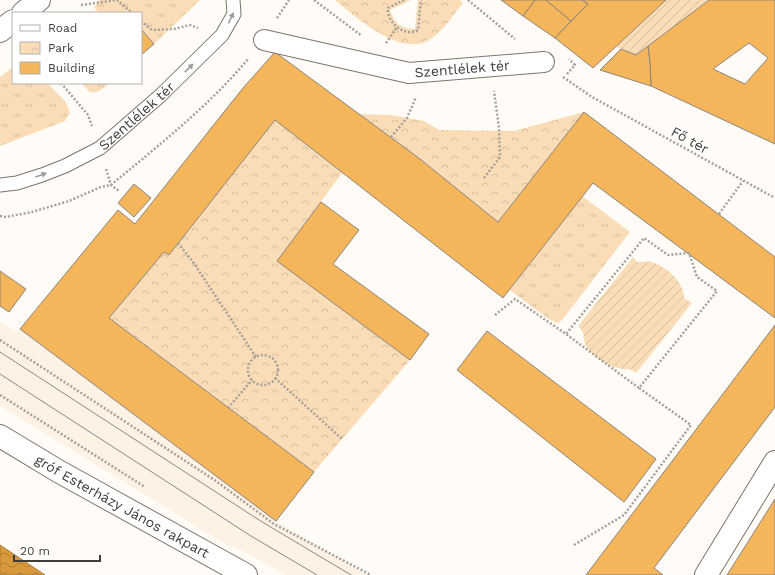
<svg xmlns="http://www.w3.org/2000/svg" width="775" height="575" font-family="'Work Sans',sans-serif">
	<defs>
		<pattern id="grass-tufts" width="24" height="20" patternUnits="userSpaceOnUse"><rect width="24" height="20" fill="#faddb6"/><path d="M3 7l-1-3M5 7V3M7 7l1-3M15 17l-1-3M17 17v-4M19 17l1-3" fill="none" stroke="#d7bf9d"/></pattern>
		<pattern id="park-crowns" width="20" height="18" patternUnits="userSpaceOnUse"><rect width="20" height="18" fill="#faddb6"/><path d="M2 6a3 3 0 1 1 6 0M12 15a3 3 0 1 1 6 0" fill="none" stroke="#d7bf9d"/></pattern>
		<pattern id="garden-furrows" width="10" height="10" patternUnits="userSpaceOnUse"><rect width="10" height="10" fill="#faddb6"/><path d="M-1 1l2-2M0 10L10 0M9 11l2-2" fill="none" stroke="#d7bf9d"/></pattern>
		<pattern id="water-waves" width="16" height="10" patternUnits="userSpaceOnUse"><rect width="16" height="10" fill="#d7993c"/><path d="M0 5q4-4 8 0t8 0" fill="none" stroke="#b07e33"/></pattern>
	</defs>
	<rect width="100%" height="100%" fill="#fffbf6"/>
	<!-- built -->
	<polygon fill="#fdf2e4" points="0,321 17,332 20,329 276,521 367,575 285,575 243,551 227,545 0,406"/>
	<!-- grass -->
	<g fill="url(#grass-tufts)">
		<polygon points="99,0 200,0 154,44 141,29 141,13 127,13 126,11 124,13 99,13 94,7"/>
		<polygon points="13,67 13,83 47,83 65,101 70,112 65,121 0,146 0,77"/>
		<path d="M81 83H109C103 89 99 93 90 92Z"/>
		<polygon points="582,196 630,232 562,320 558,323 550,320 510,290"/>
	</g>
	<!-- park -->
	<g fill="url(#park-crowns)">
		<path d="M335 0H411L390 10C395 24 400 28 415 29L418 0H460L463 3C453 15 444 30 431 39 402 59 357 18 335 0Z"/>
		<polygon points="584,112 498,222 420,159 359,114 391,115 424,121 439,130 514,131"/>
		<polygon points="275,120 342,173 277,261 410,360 314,472 109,318 164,252 169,255"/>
	</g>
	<!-- garden -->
	<g fill="url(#garden-furrows)">
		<polygon points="666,0 709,0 636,55 616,47"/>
		<path d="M633 257 637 262C642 262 647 261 651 262 665 265 685 283 684 298L692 303 636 373 630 369C617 372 592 357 586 346 582 337 586 333 578 326Z"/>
	</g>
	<!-- water -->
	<polygon fill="url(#water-waves)" stroke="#aa7d3b" points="0,545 45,575 0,575"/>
	<!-- building -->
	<g fill="#f5b65b" stroke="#8d857b" fill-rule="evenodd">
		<polygon points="501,0 535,0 523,16"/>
		<polygon points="535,0 546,0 571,21 555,38 523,16"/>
		<polygon points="546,0 582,0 588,4 571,21"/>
		<polygon points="582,0 666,0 593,68 555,38 588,4"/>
		<path d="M709 0H775V144L651 86 650 64 648 46ZM749 43 768 58 745 84 713 69Z"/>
		<polygon points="141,29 154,44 141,55"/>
		<polygon points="648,46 650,64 651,86 600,70 621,49 636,55"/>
		<polygon points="275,52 420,159 498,222 584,112 775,257 775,318 593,183 503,298 275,120 169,255 164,252 109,318 314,472 276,521 20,329 118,210 135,224 243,88"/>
		<polygon points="134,184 151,198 134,217 118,203"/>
		<polygon points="321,202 359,230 333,264 429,334 410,360 277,261"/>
		<polygon points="0,271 26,289 9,312 0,306"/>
		<polygon points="775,325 775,407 654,568 663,575 586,575"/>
		<polygon points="487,331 656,459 624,502 457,370"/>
		<polygon points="775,499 775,575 727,575"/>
	</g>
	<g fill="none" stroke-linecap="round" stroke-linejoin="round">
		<!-- service casing -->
		<g stroke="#7d756b" stroke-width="15">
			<g id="service">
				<path id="s1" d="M0 185 17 183 42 175 65 166 100 148 161 95 222 35 234 14 233 0"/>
			</g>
		</g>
		<!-- pedestrian casing -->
		<g stroke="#7d756b" stroke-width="22">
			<g id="pedestrian">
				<path id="s2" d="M264 40 409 73 544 62"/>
			</g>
		</g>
		<!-- minor casing -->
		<g stroke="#7d756b" stroke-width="24">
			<polyline id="minor" points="706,575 775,462"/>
		</g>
		<!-- tertiary casing -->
		<g stroke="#7d756b" stroke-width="24">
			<g id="tertiary">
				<polyline points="23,13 39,0"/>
				<polyline points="0,31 13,21"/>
			</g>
		</g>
		<!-- secondary casing -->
		<g stroke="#7d756b" stroke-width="24">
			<g id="secondary">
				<path id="s3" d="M0 436 58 471 246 575"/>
			</g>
		</g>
		<!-- path -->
		<g stroke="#a4a09c" stroke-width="2.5" stroke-dasharray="2 2" stroke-linecap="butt">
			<polyline points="314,0 362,36"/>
			<path d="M404 0 388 8C386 22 405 38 418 30L421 0"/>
			<polyline points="468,0 515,39"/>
			<polyline points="81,5 117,0 132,13"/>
			<polyline points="277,18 289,0"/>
			<polyline points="141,21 152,30 174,29 190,25 198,28"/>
			<polyline points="386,43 397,27"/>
			<polyline points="567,74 575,65 569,59"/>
			<polyline points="563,77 592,97 775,198"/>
			<polyline points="61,83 88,115 92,126"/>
			<polyline points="391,137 407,118 416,97"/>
			<polyline points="106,169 111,185 119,191"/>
			<polyline points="484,178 500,157 499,128 494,91"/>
			<polyline points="719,214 743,181"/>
			<path d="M0 216 6 217 32 212 69 201 101 187 111 185C159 145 209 106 249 58"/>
			<polyline points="178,243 193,262 256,357"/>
			<polyline points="495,315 515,299 566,334 644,238 668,255 689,253 697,277 717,291 639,388 566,334"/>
			<polyline points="0,340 216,481 274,524 371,575"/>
			<circle cx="263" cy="370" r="15"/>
			<polyline points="275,378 342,439"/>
			<polyline points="0,395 145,487"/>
			<polyline points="228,408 252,380"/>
			<polyline points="574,545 624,515 691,425 639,388"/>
		</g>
		<!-- service -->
		<use href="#service" stroke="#fff" stroke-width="13"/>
		<!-- pedestrian -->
		<use href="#pedestrian" stroke="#fff" stroke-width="20"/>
		<!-- minor -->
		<use href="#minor" stroke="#fff" stroke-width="22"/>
		<!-- tertiary -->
		<use href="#tertiary" stroke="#fff" stroke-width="22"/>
		<!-- secondary -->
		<use href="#secondary" stroke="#fff" stroke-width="22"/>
		<!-- tram -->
		<g stroke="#8b8782" stroke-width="1">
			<polyline points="0,352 259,520 351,575"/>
			<polyline points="0,374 251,536 317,575"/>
		</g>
	</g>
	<!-- one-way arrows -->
	<defs><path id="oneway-solid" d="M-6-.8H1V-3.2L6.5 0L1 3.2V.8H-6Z"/></defs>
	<g fill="#a09e9c">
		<use href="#oneway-solid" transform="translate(231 18) rotate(-65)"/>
		<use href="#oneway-solid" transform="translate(189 68) rotate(-44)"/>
		<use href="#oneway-solid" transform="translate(41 175) rotate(-20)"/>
	</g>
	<g text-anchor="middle" stroke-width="3.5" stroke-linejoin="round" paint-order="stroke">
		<!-- street labels -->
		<g font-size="14" fill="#403c38" stroke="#fff">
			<text dy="5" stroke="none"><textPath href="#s2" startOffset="202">Szentlélek tér</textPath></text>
			<text dy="5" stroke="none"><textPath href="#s1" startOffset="156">Szentlélek tér</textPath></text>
			<text transform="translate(690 140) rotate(29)" y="5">Fő tér</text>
			<text dy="5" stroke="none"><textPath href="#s3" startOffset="141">gróf Esterházy János rakpart</textPath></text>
		</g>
	</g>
	<!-- legend -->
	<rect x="12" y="12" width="130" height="72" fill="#ffffff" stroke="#b3b1af"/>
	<rect x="20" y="25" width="20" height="6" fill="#ffffff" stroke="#b3b1af"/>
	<text x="48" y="32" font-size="12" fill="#403c38">Road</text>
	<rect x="20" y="42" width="20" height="12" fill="url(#park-crowns)" stroke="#b3b1af"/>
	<text x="48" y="52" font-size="12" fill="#403c38">Park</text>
	<rect x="20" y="62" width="20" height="12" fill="#f5b65b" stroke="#b3b1af"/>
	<text x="48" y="72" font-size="12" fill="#403c38">Building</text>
	<!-- scale -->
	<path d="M14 555v6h86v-6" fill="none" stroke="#403c38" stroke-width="2"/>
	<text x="20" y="555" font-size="12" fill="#403c38" stroke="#ffffff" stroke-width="3" paint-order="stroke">20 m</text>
</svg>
